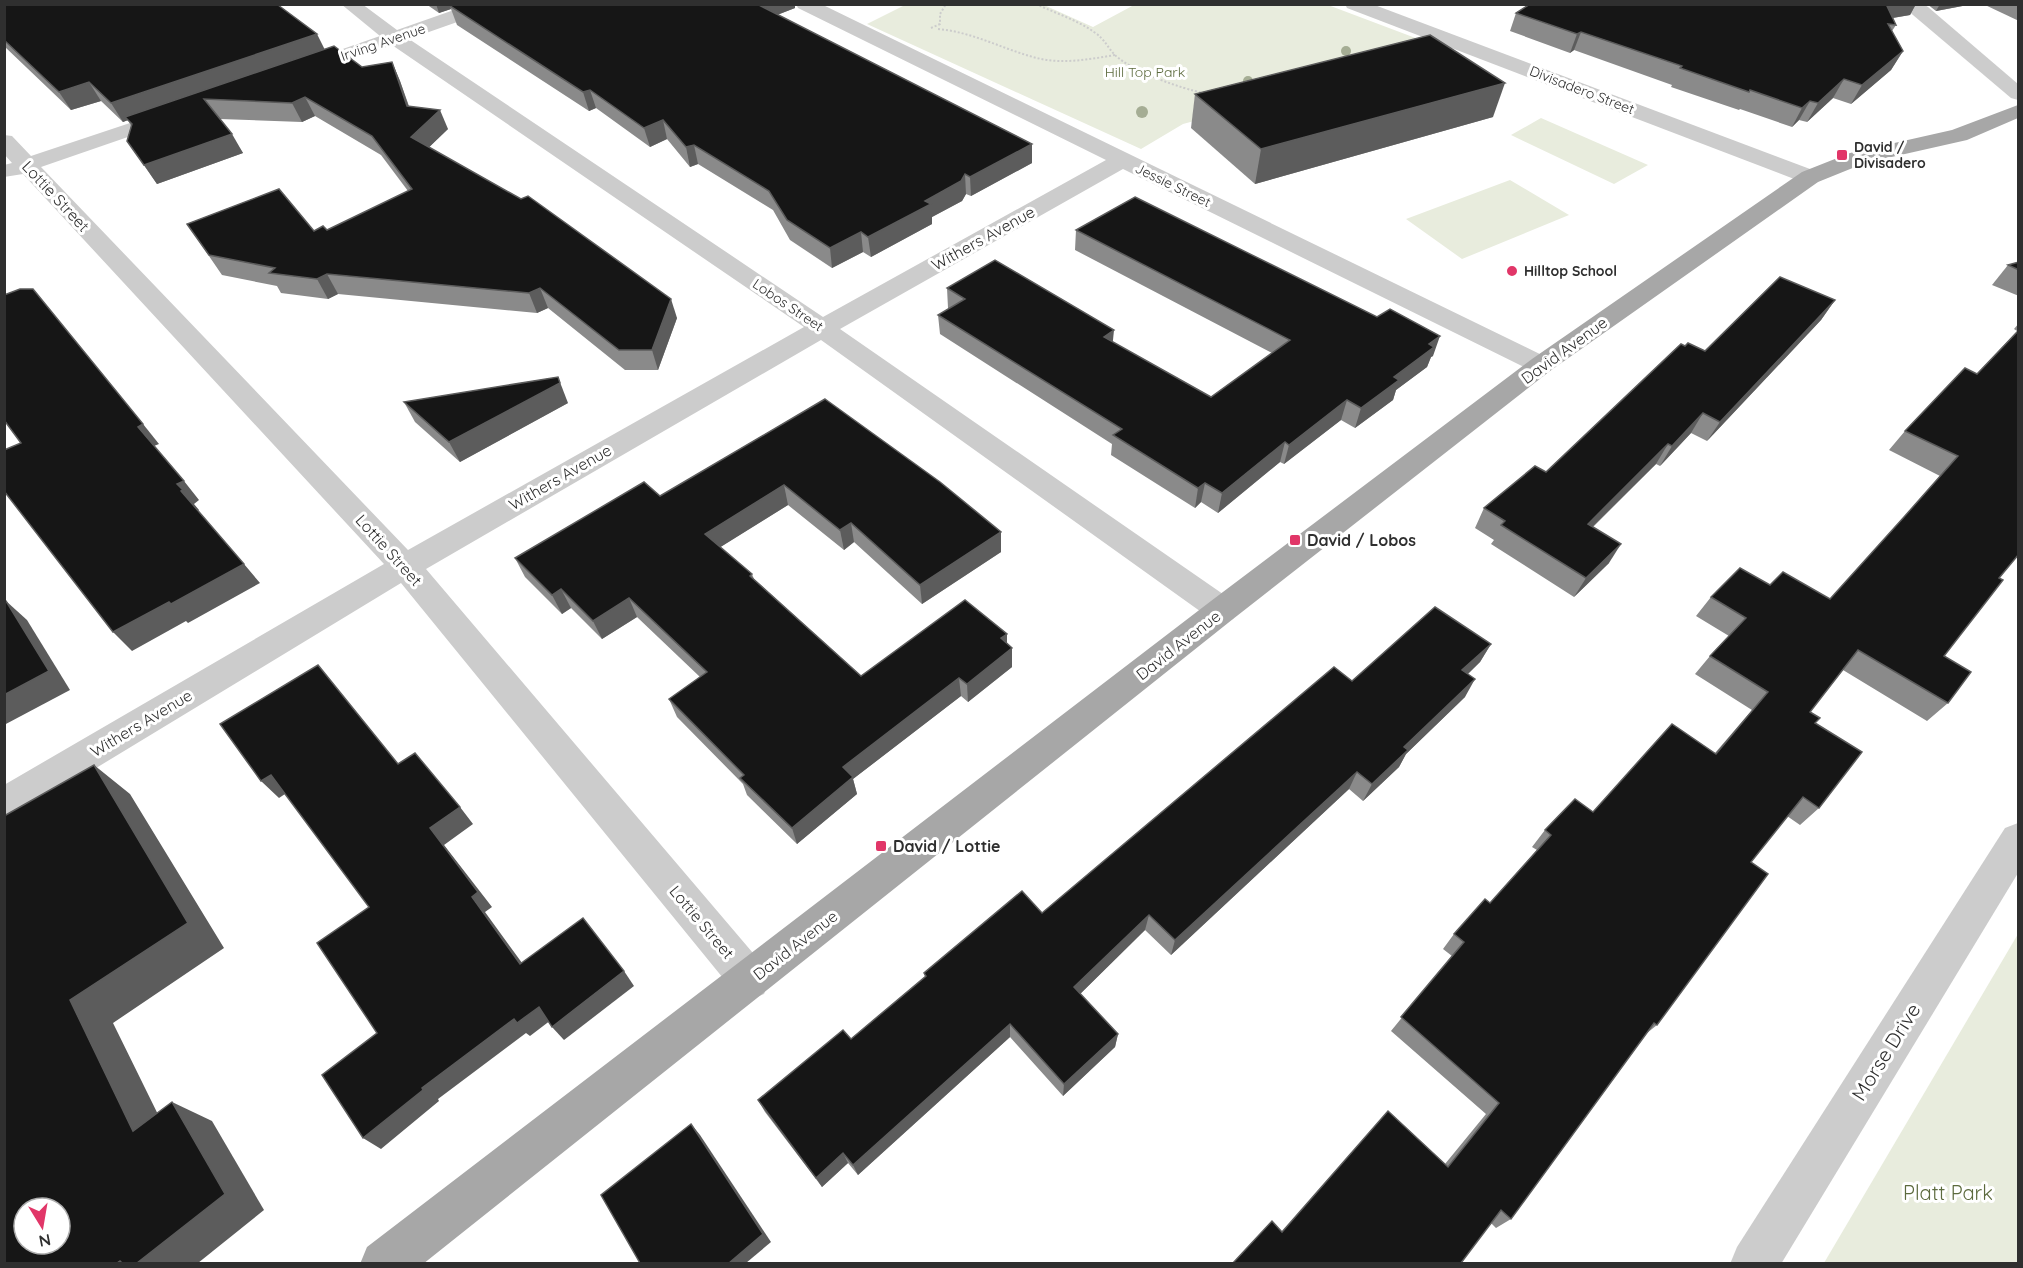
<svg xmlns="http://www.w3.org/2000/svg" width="2023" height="1268" font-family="Quicksand,sans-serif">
	<rect width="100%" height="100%" fill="#fff"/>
	<!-- green -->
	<g fill="#e8ecdd">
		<polygon points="907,4 1044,5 1093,27 1134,5 1328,5 1450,51 1183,124 1141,149 867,24"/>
		<polygon points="1541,118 1648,165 1614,184 1511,135"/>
		<polygon points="1510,180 1569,215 1462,259 1406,219"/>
		<polygon points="2018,934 2018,1263 1824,1263"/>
	</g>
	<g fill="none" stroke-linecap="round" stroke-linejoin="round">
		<!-- path -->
		<g stroke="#ccc" stroke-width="2" stroke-dasharray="2 2" stroke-linecap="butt">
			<path d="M1036 4C1055 13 1077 20 1094 32 1105 39 1107 47 1115 55 1131 71 1182 89 1204 93"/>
			<polyline points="931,28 940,24 940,14 946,4"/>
			<path d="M938 29C974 32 1006 51 1041 59 1065 64 1091 59 1115 55"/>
		</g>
		<!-- minor -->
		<g fill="#ccc" fill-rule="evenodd">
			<polygon points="341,4 362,4 397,30 471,4 499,4 497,8 409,39 823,317 1106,160 798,8 796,4 821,4 1550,359 1554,365 1550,371 1541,374 1532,371 1123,169 840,329 1233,601 1238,610 1233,619 1222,623 1211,619 821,340 426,569 764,966 770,980 764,994 750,1000 736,994 401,583 17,816 4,820 4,785 384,564 23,174 4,177 4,165 12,163 4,154 4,135 12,136 31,156 166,111 173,109 180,111 184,115 180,119 41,167 408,550 804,327 392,45 311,73 297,73 294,69 297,65 380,36"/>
			<polygon points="1345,4 1372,4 1818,172 1821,177 1818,182 1810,184 1802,182 1347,8"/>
			<polygon points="1900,4 1923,4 1928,7 2018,84 2018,100 2011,98"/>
			<polygon points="2018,823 2018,873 1781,1264 1730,1264 1737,1247 2005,828"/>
		</g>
		<!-- major -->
		<polygon fill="#a7a7a7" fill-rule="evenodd" points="2018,105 2018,118 1967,140 1865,163 1818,182 1550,371 1233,619 423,1264 360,1264 367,1247 1211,601 1532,359 1802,172 1850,153 1952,130"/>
	</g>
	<!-- trees -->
	<g fill="#a5ad94">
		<circle cx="1346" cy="51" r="5"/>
		<circle cx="1248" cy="81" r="5"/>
		<circle cx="1142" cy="112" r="6"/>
	</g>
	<!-- wall -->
	<g fill="#8a8a8a">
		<polygon points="4,4 284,9 324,49 362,67 392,62 400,81 409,106 448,129 429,147 677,318 658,370 625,370 548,308 537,313 338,294 328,299 281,293 277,286 222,275 187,224 314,231 327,230 408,191 381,155 315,116 302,122 220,119 243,153 157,184 127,141 131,126 128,120 123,122 101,101 71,110 4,46"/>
		<polygon points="426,4 795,4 795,8 777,15 1032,144 1032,163 971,196 966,194 962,201 932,217 932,224 871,257 863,252 832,268 790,240 773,210 698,164 690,167 667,139 650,147 596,108 589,111 457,25 451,9 439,13"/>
		<polygon points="1530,4 1916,4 1910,15 1893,18 1896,25 1892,31 1903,51 1891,70 1851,104 1833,98 1807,122 1799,120 1792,127 1740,109 1739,110 1671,87 1672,85 1574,50 1570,53 1510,31 1516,13"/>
		<polygon points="1927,4 1973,4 1936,11"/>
		<polygon points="1983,4 2019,4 2019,21"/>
		<polygon points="1195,94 1493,117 1255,184 1191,128"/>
		<polygon points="1076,230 1433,356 1431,357 1427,367 1396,390 1393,400 1355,428 1341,420 1284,464 1280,462 1218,513 1201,502 1195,508 1111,455 1112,444 940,334 938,315 949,309 948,308 947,288 1113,342 1211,397 1272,353 1075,250"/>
		<polygon points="2019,262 2019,296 1992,285 2008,265"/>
		<polygon points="1835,300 1821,320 1707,441 1691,433 1660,466 1656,464 1593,527 1609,563 1574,597 1491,544 1494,540 1475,528 1484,508 1546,472 1685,346 1705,351"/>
		<polygon points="2019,323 2019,554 1999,578 1944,656 1948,703 1927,721 1843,670 1810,712 1815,723 1819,808 1800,825 1787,816 1751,862 1657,1025 1647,1033 1511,1219 1496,1228 1491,1223 1282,1232 1388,1111 1445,1164 1486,1114 1391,1031 1452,956 1443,949 1454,934 1490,903 1537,850 1532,847 1545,830 1593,812 1715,753 1752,710 1695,674 1710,656 1729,636 1696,616 1711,597 1770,585 1830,599 1889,534 1940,476 1889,450 1905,431 1977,374 2017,331 2014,329"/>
		<polygon points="825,399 1001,552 922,604 854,542 844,550 788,505 720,547 752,574 754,579 861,676 1007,634 1007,643 1012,648 1012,667 968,702 961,696 853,779 857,794 797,844 747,795 743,784 677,717 669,699 700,677 637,617 602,639 571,608 562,614 525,577 515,558 660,496"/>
		<polygon points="404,402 568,403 460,462 415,422"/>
		<polygon points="1491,644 1480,662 1468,674 1465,697 1406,754 1399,767 1363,801 1349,789 1171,955 1145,930 1080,994 1118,1034 1115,1047 1063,1096 1010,1037 858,1175 848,1163 822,1187 765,1112 758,1100 851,1039 925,977 924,973 1042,913 1352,681"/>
	</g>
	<!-- shaded-wall -->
	<g fill="#5c5c5c">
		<polygon points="436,4 463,4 450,6 451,9 439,13"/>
		<polygon points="756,4 795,4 795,8 759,22"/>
		<polygon points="1884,4 1916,4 1910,15 1874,21"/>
		<polygon points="1940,4 1973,4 1936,11"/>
		<polygon points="1581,32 1574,50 1570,53 1577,34"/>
		<polygon points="317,34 326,52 125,117 128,120 123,122 111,103"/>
		<polygon points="1903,51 1891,70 1851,104 1862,85"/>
		<polygon points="392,62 400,81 415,125 407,106"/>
		<polygon points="1844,79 1833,98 1807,122 1818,103"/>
		<polygon points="89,82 101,101 71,110 59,92"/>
		<polygon points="1505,83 1493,117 1255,184 1261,149"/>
		<polygon points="590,90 596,108 589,111 583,92"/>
		<polygon points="305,97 315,116 302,122 292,103"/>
		<polygon points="1810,101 1799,120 1792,127 1802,108"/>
		<polygon points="440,110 448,129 420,156 411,137"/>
		<polygon points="663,120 667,139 650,147 644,128"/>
		<polygon points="232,134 243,153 157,184 144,165"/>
		<polygon points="1032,144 1032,163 971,196 970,177"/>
		<polygon points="694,145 698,164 690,167 686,147"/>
		<polygon points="965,174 966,194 962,201 932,217 932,224 871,257 868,237"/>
		<polygon points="861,232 863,252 832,268 830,248"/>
		<polygon points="327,274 338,294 328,299 317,279"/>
		<polygon points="540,288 548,308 537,313 529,293"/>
		<polygon points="671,299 677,318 658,370 652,350"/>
		<polygon points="1835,300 1821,320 1707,441 1720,422"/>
		<polygon points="1114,330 1112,350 1104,337"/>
		<polygon points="1440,336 1433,356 1431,357 1427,367 1396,390 1393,400 1355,428 1361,408 1429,344"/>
		<polygon points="558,377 568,403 460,462 449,442"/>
		<polygon points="1347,400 1341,420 1284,464 1289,445"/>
		<polygon points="1703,413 1691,433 1660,466 1672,446"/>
		<polygon points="143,424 159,444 154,446 138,427"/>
		<polygon points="1285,442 1280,462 1218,513 1222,493"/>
		<polygon points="1668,444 1656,464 1576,543 1588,524"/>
		<polygon points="184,481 199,500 194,504 199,510 197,511 181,491 177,484"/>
		<polygon points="1205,483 1201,502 1195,508 1198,488"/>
		<polygon points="784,485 788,505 711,553 705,534"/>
		<polygon points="851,523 854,542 844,550 840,530"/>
		<polygon points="1001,532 1001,552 922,604 920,585"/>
		<polygon points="1621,544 1609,563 1574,597 1586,578"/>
		<polygon points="244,564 260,583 188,623 186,621 132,651 113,632 169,602"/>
		<polygon points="561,589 571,608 562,614 552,595"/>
		<polygon points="629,598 637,617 602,639 593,621"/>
		<polygon points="6,601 27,620 70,690 4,725"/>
		<polygon points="1007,634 1007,652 1001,638"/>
		<polygon points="1491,644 1480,662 1452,689 1462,670"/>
		<polygon points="1012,648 1012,667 968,702 967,684"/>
		<polygon points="959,678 961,696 853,779 857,794 797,844 792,828 843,767"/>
		<polygon points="1475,679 1465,697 1406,754 1399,767 1363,801 1372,784 1404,747"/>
		<polygon points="94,765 130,794 224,948 113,1023 175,1149 133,1131 70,1000"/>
		<polygon points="1357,772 1349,789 1171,955 1175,940"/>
		<polygon points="271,775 288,792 279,798 261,781"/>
		<polygon points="460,807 473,824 444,845 492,907 485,912 533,978 520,964 472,897 430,828"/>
		<polygon points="1149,915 1145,930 1073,1001 1074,987"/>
		<polygon points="624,971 634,986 564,1040 552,1027"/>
		<polygon points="539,1007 551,1020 530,1036 526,1033 438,1099 439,1101 381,1149 363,1138 422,1088 514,1019"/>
		<polygon points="1010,1024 1010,1037 858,1175 853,1165"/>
		<polygon points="1118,1034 1115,1047 1063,1096 1064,1084"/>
		<polygon points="172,1102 212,1121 264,1210 198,1263 137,1263"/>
		<polygon points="691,1124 700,1135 771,1242 746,1263 729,1263"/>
		<polygon points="843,1153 848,1163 822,1187 816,1178"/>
	</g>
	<!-- building -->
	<g fill="#161616" stroke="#5c5c5c" stroke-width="1.5" fill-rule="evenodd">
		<polygon points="4,4 280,4 278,5 317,34 111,103 89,82 59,92 4,40"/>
		<polygon points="455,4 757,4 1032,144 970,177 965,174 961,181 925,201 931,204 868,237 861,232 830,248 787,220 769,191 694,145 686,147 663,120 644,128 590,90 583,92 450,6"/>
		<polygon points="1530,4 1886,4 1896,25 1888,24 1903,51 1862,85 1844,79 1818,103 1810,101 1802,108 1750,90 1749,92 1680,68 1682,66 1581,32 1577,34 1516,13"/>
		<polygon points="1430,35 1505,83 1261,149 1195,94"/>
		<polygon points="334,46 362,67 392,62 407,106 440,110 411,137 521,199 528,196 671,299 652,350 619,350 540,288 529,293 327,274 317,279 269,273 275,268 209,255 187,224 279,189 314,231 323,226 327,230 412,189 372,136 305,97 292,103 204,99 232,134 144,165 127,141 132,124 125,117"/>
		<polygon points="1135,197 1377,317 1390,309 1440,336 1429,344 1434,347 1394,377 1399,380 1361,408 1347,400 1289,445 1285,442 1222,493 1205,483 1198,488 1113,435 1122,429 938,315 965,299 947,288 995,260 1114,330 1104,337 1211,397 1290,340 1076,230"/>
		<polygon points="2019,262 2019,270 2008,265"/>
		<polygon points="1780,277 1835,300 1720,422 1703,413 1672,446 1668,444 1588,524 1621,544 1586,578 1501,525 1505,521 1484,508 1535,466 1546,472 1681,344 1685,346 1688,343 1705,351"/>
		<polygon points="20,289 33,289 143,424 138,427 184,481 177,484 183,490 181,491 244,564 171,604 169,602 113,632 4,491 4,450 21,443 4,420 4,295"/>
		<polygon points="2019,330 2019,554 1999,578 2003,580 1944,656 1971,672 1948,703 1858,650 1810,712 1820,718 1815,723 1862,752 1819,808 1803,797 1751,862 1768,874 1657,1025 1654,1023 1511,1219 1501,1210 1461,1263 1233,1263 1272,1221 1282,1232 1388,1111 1448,1167 1499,1103 1401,1017 1464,942 1454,934 1485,899 1490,903 1551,835 1545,830 1575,799 1593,812 1672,724 1716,754 1768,692 1710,656 1746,618 1711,597 1740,568 1770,585 1783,572 1830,599 1904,517 1958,456 1905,431 1965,368 1977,374"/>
		<polygon points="558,377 560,383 449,442 404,402"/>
		<polygon points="825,399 940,482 1001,532 920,585 851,523 840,530 784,485 705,534 752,574 750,576 861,676 965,600 1007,634 1001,638 1012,648 967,684 959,678 843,767 853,777 792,828 740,778 744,775 669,699 707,672 629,598 593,621 561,589 552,595 515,558 644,482 660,496"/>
		<polygon points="4,601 6,601 49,671 4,695"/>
		<polygon points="1435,607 1491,644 1462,670 1475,679 1404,747 1408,750 1372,784 1357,772 1175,940 1149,915 1074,987 1118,1034 1064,1084 1010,1024 853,1165 843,1153 816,1178 758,1100 843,1030 851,1039 926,976 924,973 1022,891 1042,913 1334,667 1352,681"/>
		<polygon points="318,665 398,764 415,753 460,807 430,828 478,892 472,897 520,964 583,918 624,971 552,1027 539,1007 517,1023 514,1019 422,1088 423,1090 363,1138 322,1075 377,1033 317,943 369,907 271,775 261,781 220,724"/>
		<path d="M94 765 188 923 70 1000 133 1131 172 1102 225 1194 137 1263H122L120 1261 117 1263H4V816ZM24 1208H60V1244H24Z"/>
		<polygon points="691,1124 763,1234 729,1263 640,1263 601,1195"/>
	</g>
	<!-- markers -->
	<g fill="#e13668" stroke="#fff" stroke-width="2">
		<rect x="1836" y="149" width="12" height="12" rx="3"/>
		<circle cx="1512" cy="271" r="6"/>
		<rect x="1289" y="534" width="12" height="12" rx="3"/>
		<rect x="875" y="840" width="12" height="12" rx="3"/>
	</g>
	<g text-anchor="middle" stroke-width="6" stroke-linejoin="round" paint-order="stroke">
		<!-- far-street labels -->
		<g font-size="14" fill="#2f2f2f" stroke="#fff">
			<text transform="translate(383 42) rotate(-19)" y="5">Irving Avenue</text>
			<text transform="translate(1582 90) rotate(21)" y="5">Divisadero Street</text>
			<text transform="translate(1173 185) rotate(26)" y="5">Jessie Street</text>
			<text transform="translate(788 305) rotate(34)" y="5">Lobos Street</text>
		</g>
		<!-- far-park labels -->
		<g font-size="14" fill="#5c6a3d" stroke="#fff">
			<text x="1145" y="77">Hill Top Park</text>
		</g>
		<!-- far-poi labels -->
		<g font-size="14" font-weight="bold" fill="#2f2f2f" stroke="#fff" text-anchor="start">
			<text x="1854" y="152">David /<tspan x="1854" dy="16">Divisadero</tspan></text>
			<text x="1524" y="276">Hilltop School</text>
		</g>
		<!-- street labels -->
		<g font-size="16" fill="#2f2f2f" stroke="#fff">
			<text transform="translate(56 196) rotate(47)" y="6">Lottie Street</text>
			<text transform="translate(983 238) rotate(-29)" y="6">Withers Avenue</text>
			<text transform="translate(1564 350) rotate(-36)" y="6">David Avenue</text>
			<text transform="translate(560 477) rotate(-30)" y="6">Withers Avenue</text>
			<text transform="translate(389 550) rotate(48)" y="6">Lottie Street</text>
			<text transform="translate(1178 645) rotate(-38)" y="6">David Avenue</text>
			<text transform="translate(141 723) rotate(-31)" y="6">Withers Avenue</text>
			<text transform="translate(702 922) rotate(50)" y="6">Lottie Street</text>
			<text transform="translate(795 945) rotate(-38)" y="6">David Avenue</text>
		</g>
		<!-- poi labels -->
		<g font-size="16" font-weight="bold" fill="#2f2f2f" stroke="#fff" text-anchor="start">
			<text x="1307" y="546">David / Lobos</text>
			<text x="893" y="852">David / Lottie</text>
		</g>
		<!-- near-street labels -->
		<g font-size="20" fill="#2f2f2f" stroke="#fff">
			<text transform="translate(1886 1052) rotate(-58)" y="7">Morse Drive</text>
		</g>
		<!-- near-park labels -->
		<g font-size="20" fill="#5c6a3d" stroke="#fff">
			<text x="1948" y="1200">Platt Park</text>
		</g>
	</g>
	<!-- border -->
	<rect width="2023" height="1268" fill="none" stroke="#2f2f2f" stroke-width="12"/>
	<!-- north arrow -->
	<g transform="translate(42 1226) rotate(169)"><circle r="28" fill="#ffffff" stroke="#acacac" stroke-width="1.5"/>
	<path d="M0-4.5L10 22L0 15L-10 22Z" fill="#e13668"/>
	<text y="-9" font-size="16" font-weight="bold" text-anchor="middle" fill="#2f2f2f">N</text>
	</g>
</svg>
